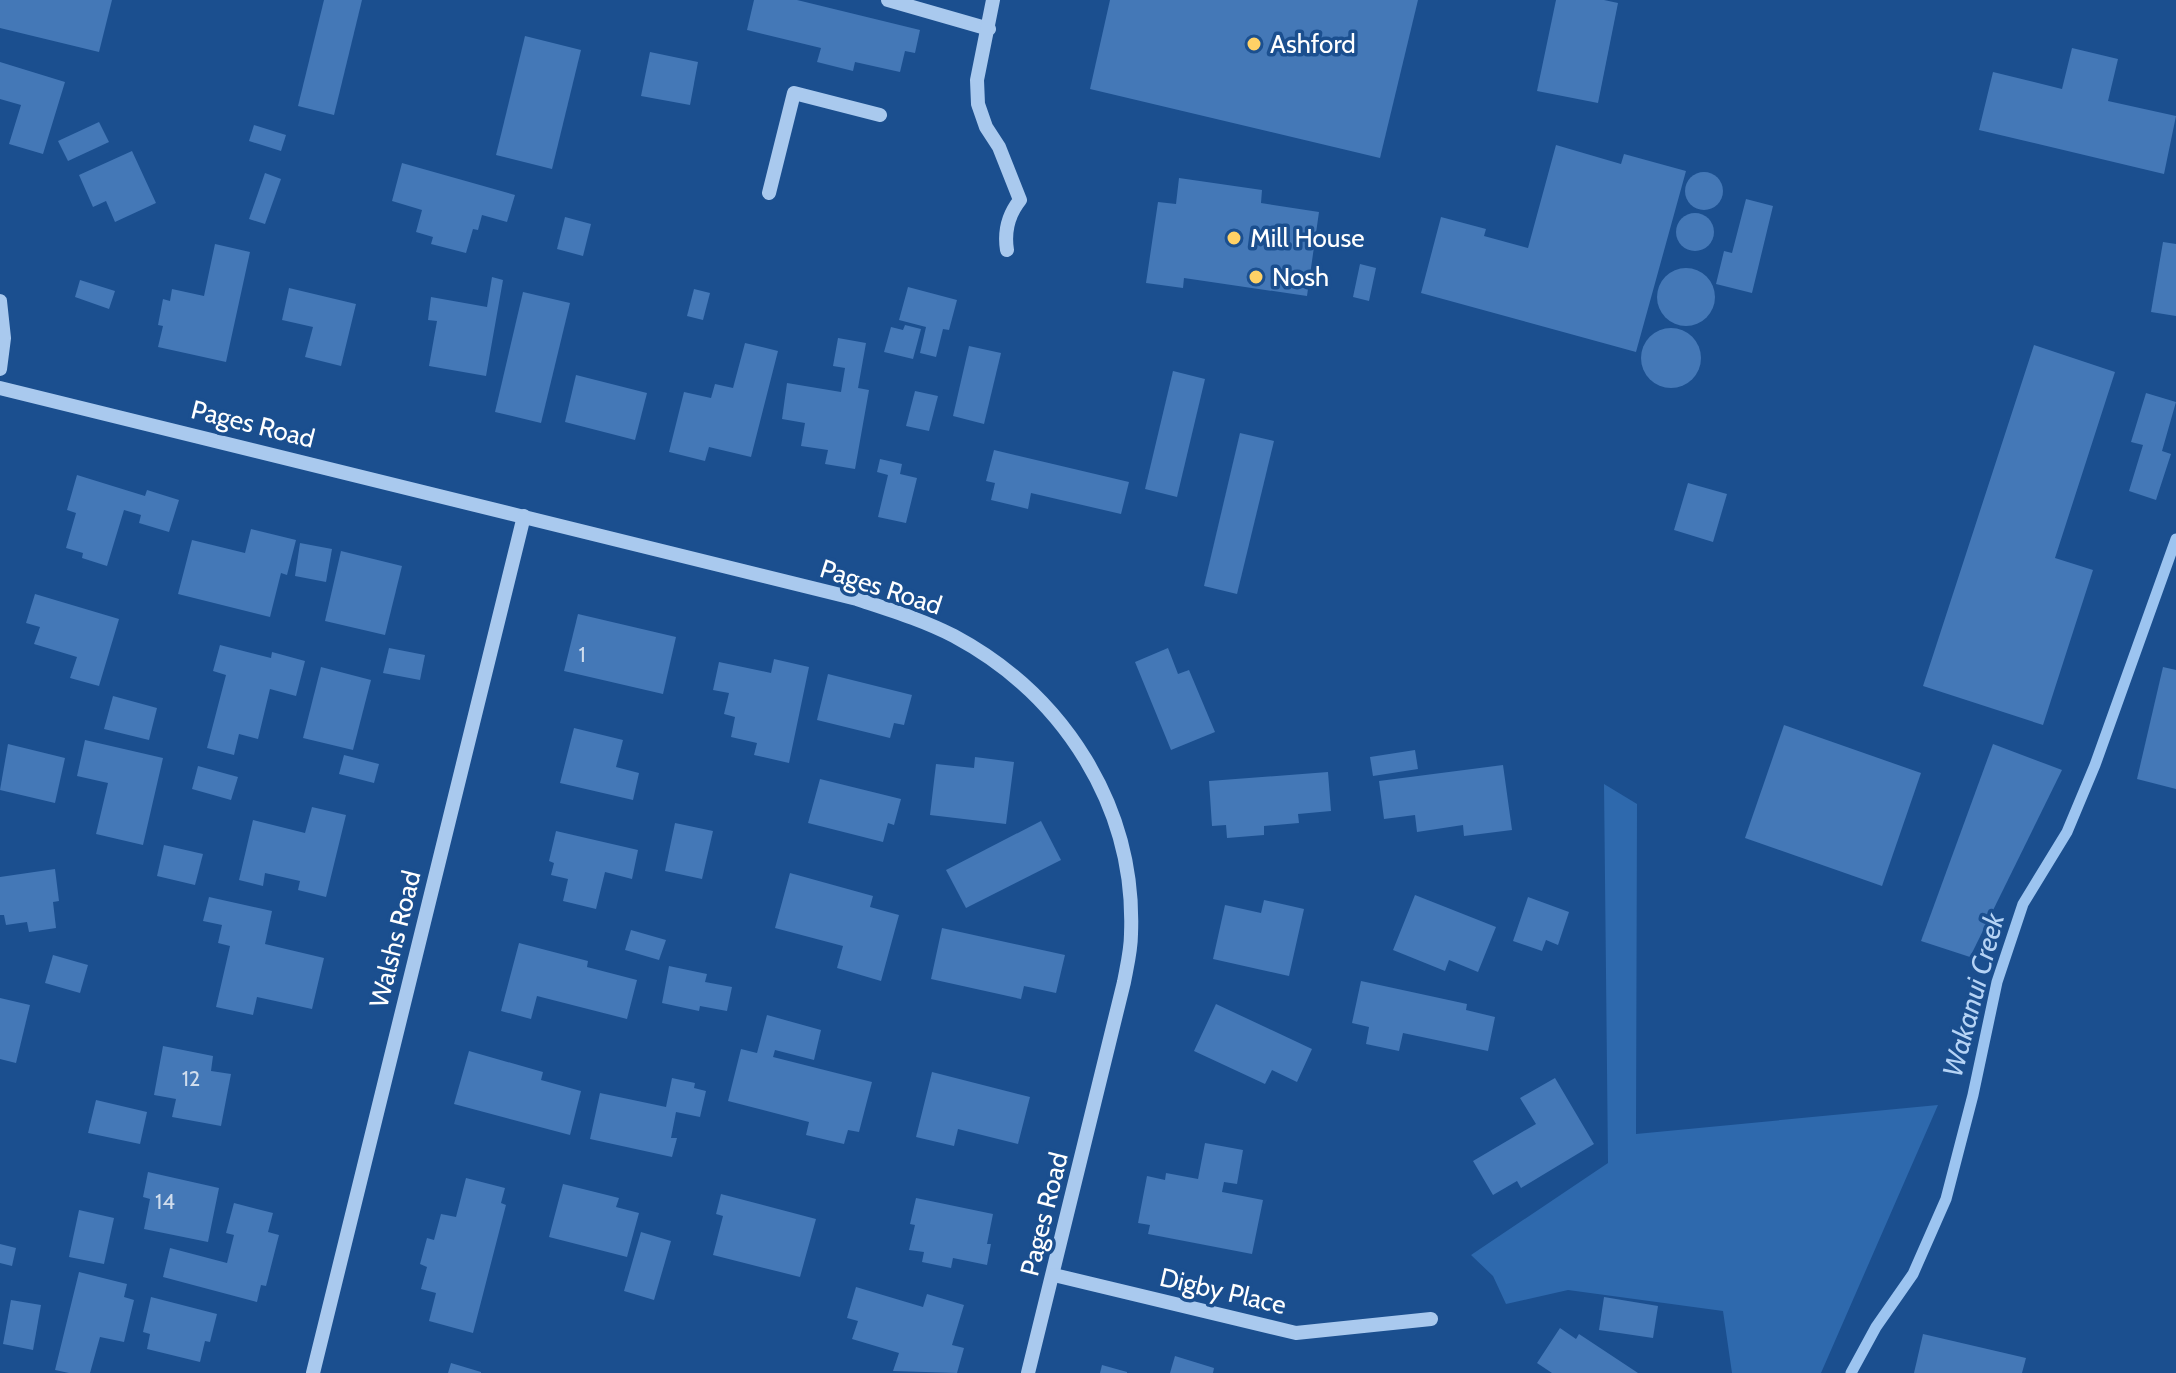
<svg xmlns="http://www.w3.org/2000/svg" width="2176" height="1373" font-family="Cabin,sans-serif">
	<rect width="100%" height="100%" fill="#1b4f8f"/>
	<!-- green -->
	<polygon fill="#2e69ad" points="1604,784 1637,804 1636,1134 1938,1105 1821,1373 1732,1373 1723,1311 1568,1290 1506,1304 1493,1276 1471,1255 1608,1163"/>
	<g fill="none" stroke-linecap="round" stroke-linejoin="round">
		<!-- stream -->
		<polyline stroke="#9cc4f0" stroke-width="11" points="1851,1373 1876,1327 1913,1274 1946,1199 1973,1095 1997,982 2023,904 2067,832 2095,765 2176,539"/>
	</g>
	<!-- building -->
	<g fill="#4478b7">
		<polygon points="0,0 112,0 99,52 0,28"/>
		<polygon points="324,0 362,0 334,115 298,106"/>
		<polygon points="754,0 797,0 920,30 915,53 905,51 900,72 855,62 853,71 817,62 821,48 747,30"/>
		<polygon points="1110,0 1418,0 1380,158 1090,89"/>
		<polygon points="1556,0 1604,0 1618,3 1598,103 1537,91"/>
		<polygon points="525,36 581,50 552,169 496,155"/>
		<polygon points="2072,48 2118,59 2108,101 2176,116 2164,174 1979,130 1993,72 2062,89"/>
		<polygon points="650,52 698,62 690,105 641,96"/>
		<polygon points="0,62 65,82 43,154 9,144 21,105 0,99"/>
		<polygon points="99,122 109,142 68,161 58,141"/>
		<polygon points="254,125 286,135 281,151 249,141"/>
		<polygon points="1556,145 1621,164 1624,154 1686,171 1636,352 1421,293 1441,217 1486,229 1484,236 1528,248"/>
		<polygon points="132,151 156,203 115,222 106,201 93,207 79,175"/>
		<polygon points="402,163 515,195 507,222 482,215 478,230 473,229 466,253 431,244 433,237 416,232 422,210 392,201"/>
		<circle cx="1704" cy="191" r="19"/>
		<polygon points="265,173 281,179 265,224 249,219"/>
		<polygon points="1179,178 1262,190 1261,203 1319,212 1307,296 1184,278 1183,288 1146,283 1158,202 1176,204"/>
		<polygon points="1746,199 1773,206 1752,293 1716,284 1724,251 1732,253"/>
		<circle cx="1695" cy="232" r="19"/>
		<polygon points="565,217 591,224 583,256 557,249"/>
		<polygon points="2163,242 2176,244 2176,316 2151,312"/>
		<polygon points="215,244 250,252 226,362 158,347 163,326 158,325 163,299 170,301 172,289 204,296"/>
		<polygon points="1360,264 1376,268 1369,301 1353,297"/>
		<circle cx="1686" cy="297" r="29"/>
		<polygon points="492,277 503,280 486,376 429,366 437,321 428,320 431,297 487,307"/>
		<polygon points="80,280 115,291 109,309 75,297"/>
		<polygon points="908,287 957,300 949,330 943,329 936,357 920,353 926,327 899,320"/>
		<polygon points="289,288 356,304 341,366 305,357 313,327 282,320"/>
		<polygon points="694,289 710,293 703,320 687,316"/>
		<polygon points="523,292 570,303 541,423 495,412"/>
		<polygon points="905,325 921,329 913,359 884,352 891,327 903,330"/>
		<circle cx="1671" cy="358" r="30"/>
		<polygon points="838,338 866,343 858,388 869,390 855,469 825,464 828,450 801,446 805,423 782,419 787,383 841,392 845,368 833,366"/>
		<polygon points="745,343 778,351 751,457 709,447 705,461 669,452 684,392 711,398 715,384 733,388"/>
		<polygon points="2034,345 2115,372 2055,558 2093,570 2043,725 1923,686"/>
		<polygon points="969,346 1001,353 984,424 953,416"/>
		<polygon points="1173,371 1205,379 1177,497 1145,489"/>
		<polygon points="576,375 647,393 635,440 565,422"/>
		<polygon points="915,391 938,396 929,431 906,426"/>
		<polygon points="2146,393 2176,402 2162,451 2171,454 2156,500 2129,491 2143,445 2131,442"/>
		<polygon points="1240,433 1274,441 1237,594 1204,586"/>
		<polygon points="994,450 1129,482 1121,514 1031,493 1028,509 991,500 995,483 986,481"/>
		<polygon points="880,459 902,464 900,474 917,478 906,523 878,517 888,475 877,472"/>
		<polygon points="77,475 145,496 147,490 179,500 169,532 139,523 141,515 124,510 107,566 82,558 83,553 66,548 76,513 67,510"/>
		<polygon points="1688,483 1727,494 1713,542 1674,530"/>
		<polygon points="251,529 296,540 287,575 281,573 270,617 178,594 192,540 245,553"/>
		<polygon points="300,543 332,549 326,582 295,576"/>
		<polygon points="341,551 402,566 385,635 325,621"/>
		<polygon points="35,594 119,619 99,686 70,678 77,657 34,644 40,627 26,623"/>
		<polygon points="578,614 676,637 663,694 564,671"/>
		<polygon points="220,645 271,658 272,652 305,661 296,696 270,689 258,739 239,734 234,755 207,748 226,675 213,671"/>
		<polygon points="389,648 425,655 420,680 383,673"/>
		<polygon points="1168,648 1178,674 1189,670 1215,732 1171,750 1135,662"/>
		<polygon points="774,659 809,667 789,763 754,755 757,743 731,737 735,717 724,714 729,693 713,690 719,662 771,673"/>
		<polygon points="321,667 371,680 353,750 303,738"/>
		<polygon points="2163,667 2176,670 2176,789 2137,779"/>
		<polygon points="828,674 912,695 904,725 894,723 890,738 817,720"/>
		<polygon points="113,696 157,708 149,740 104,729"/>
		<polygon points="1784,725 1921,773 1882,886 1745,838"/>
		<polygon points="574,728 623,740 616,767 639,773 633,800 560,783"/>
		<polygon points="85,740 163,758 143,845 96,834 108,783 77,776"/>
		<polygon points="8,744 65,758 55,803 0,790"/>
		<polygon points="1993,744 2062,770 1970,957 1921,941"/>
		<polygon points="1415,750 1418,769 1373,776 1370,757"/>
		<polygon points="344,755 379,764 374,783 339,774"/>
		<polygon points="975,757 1014,762 1006,824 930,815 936,764 974,768"/>
		<polygon points="1503,765 1512,830 1464,836 1463,825 1417,832 1415,815 1384,819 1379,781"/>
		<polygon points="198,766 238,777 231,800 192,789"/>
		<polygon points="1328,772 1331,811 1298,814 1299,823 1264,826 1264,835 1227,838 1226,825 1212,826 1209,781"/>
		<polygon points="820,779 901,799 894,825 888,823 883,842 808,823"/>
		<polygon points="312,807 346,815 326,897 298,890 300,881 265,873 263,886 239,880 253,820 305,833"/>
		<polygon points="1041,821 1061,860 966,908 946,870"/>
		<polygon points="675,823 713,831 702,879 665,871"/>
		<polygon points="556,831 638,850 632,879 605,872 596,909 563,901 568,879 551,875 554,863 549,861"/>
		<polygon points="164,845 203,854 195,885 157,876"/>
		<polygon points="55,869 59,901 53,902 56,928 29,932 27,922 6,925 4,915 0,915 0,877"/>
		<polygon points="790,873 873,896 870,907 899,915 881,981 837,968 843,946 775,928"/>
		<polygon points="1415,895 1496,927 1478,972 1449,960 1445,971 1393,950"/>
		<polygon points="209,897 272,911 265,944 324,958 312,1009 257,997 253,1015 216,1007 230,946 218,943 222,925 203,921"/>
		<polygon points="1528,897 1569,912 1558,945 1546,940 1542,951 1513,941"/>
		<polygon points="1264,900 1304,909 1289,976 1213,959 1225,905 1261,913"/>
		<polygon points="942,928 1065,955 1056,993 1024,986 1021,999 931,979"/>
		<polygon points="631,930 666,940 659,960 625,950"/>
		<polygon points="519,943 588,961 587,967 637,980 627,1019 537,996 531,1019 501,1011"/>
		<polygon points="53,955 88,965 80,993 45,983"/>
		<polygon points="669,966 707,974 705,982 732,987 727,1011 700,1006 699,1011 662,1003"/>
		<polygon points="1361,981 1467,1004 1466,1010 1495,1017 1488,1051 1403,1033 1399,1051 1366,1044 1369,1027 1352,1023"/>
		<polygon points="0,998 30,1005 16,1063 0,1059"/>
		<polygon points="1216,1004 1312,1049 1297,1082 1272,1070 1265,1084 1194,1051"/>
		<polygon points="767,1015 821,1030 814,1060 775,1050 773,1057 872,1082 859,1132 848,1130 844,1144 806,1135 809,1122 728,1101 741,1049 757,1053"/>
		<polygon points="163,1046 213,1056 211,1071 231,1074 221,1126 172,1117 176,1099 154,1095"/>
		<polygon points="469,1051 543,1072 541,1080 581,1091 570,1135 454,1104"/>
		<polygon points="932,1072 1030,1097 1018,1144 958,1129 954,1146 916,1137"/>
		<polygon points="672,1078 695,1083 694,1088 706,1091 700,1117 676,1112 671,1138 677,1138 672,1157 590,1139 600,1093 666,1107"/>
		<polygon points="1555,1078 1594,1144 1521,1188 1517,1181 1493,1195 1473,1161 1536,1124 1520,1098"/>
		<polygon points="96,1100 147,1112 140,1144 88,1133"/>
		<polygon points="1205,1143 1243,1150 1237,1184 1224,1182 1222,1192 1263,1200 1252,1254 1148,1234 1150,1225 1138,1223 1147,1176 1165,1180 1166,1173 1198,1179"/>
		<polygon points="148,1172 219,1188 208,1242 144,1229 150,1199 143,1197"/>
		<polygon points="466,1178 505,1188 501,1203 506,1205 473,1333 429,1321 436,1293 421,1289 427,1267 420,1264 427,1238 434,1240 441,1214 456,1217"/>
		<polygon points="563,1184 619,1198 616,1207 639,1213 627,1257 549,1237"/>
		<polygon points="721,1194 816,1219 800,1277 713,1255 723,1216 716,1214"/>
		<polygon points="916,1198 993,1214 987,1244 991,1244 987,1265 953,1258 951,1268 922,1262 924,1252 909,1250 915,1225 910,1224"/>
		<polygon points="234,1203 273,1213 268,1232 279,1235 266,1286 261,1285 257,1302 163,1277 170,1248 227,1263 234,1235 226,1233"/>
		<polygon points="79,1210 114,1218 104,1264 69,1257"/>
		<polygon points="641,1232 671,1241 654,1300 624,1291"/>
		<polygon points="0,1244 16,1248 12,1266 0,1263"/>
		<polygon points="79,1272 127,1284 124,1297 134,1300 124,1342 100,1337 90,1373 69,1373 55,1370"/>
		<polygon points="856,1287 923,1307 927,1294 964,1305 952,1345 964,1348 957,1373 893,1371 899,1353 852,1339 858,1321 847,1318"/>
		<polygon points="151,1297 217,1314 210,1342 205,1341 200,1362 147,1349 150,1334 143,1332"/>
		<polygon points="1604,1297 1658,1306 1653,1338 1599,1330"/>
		<polygon points="11,1300 41,1305 33,1350 3,1344"/>
		<polygon points="1560,1328 1576,1339 1579,1334 1638,1373 1552,1373 1537,1363"/>
		<polygon points="1923,1334 2026,1358 2022,1373 1914,1373"/>
		<polygon points="1175,1356 1214,1368 1213,1373 1170,1373"/>
		<polygon points="451,1363 481,1372 481,1373 448,1373"/>
		<polygon points="1102,1365 1127,1372 1127,1373 1100,1373"/>
	</g>
	<g fill="none" stroke-linecap="round" stroke-linejoin="round">
		<!-- minor -->
		<g stroke="#a9c9ee" stroke-width="14">
			<polyline points="888,0 989,29"/>
			<path d="M993 0 977 80 978 104 986 127 999 147 1020 200C1008 215 1004 231 1007 250"/>
			<polyline points="769,193 794,93 880,115"/>
			<polyline points="0,301 4,338 0,369"/>
			<path d="M0 388 857 599C890 610 923 620 954 636 1064 695 1136 807 1131 934 1131 950 1127 966 1124 982L1028 1373"/>
			<polyline points="1054,1275 1296,1333 1431,1319"/>
			<polyline points="313,1373 524,516"/>
		</g>
	</g>
	<!-- markers -->
	<g fill="#ffd166" stroke="#1b4f8f" stroke-width="3">
		<circle cx="1254" cy="44" r="8"/>
		<circle cx="1234" cy="238" r="8"/>
		<circle cx="1256" cy="277" r="8"/>
	</g>
	<g text-anchor="middle" stroke-width="7" stroke-linejoin="round" paint-order="stroke">
		<!-- number labels -->
		<g font-size="22" fill="#d0dded">
			<text x="582" y="662">1</text>
			<text x="191" y="1086">12</text>
			<text x="165" y="1209">14</text>
		</g>
		<!-- poi labels -->
		<g font-size="26" fill="#fff" stroke="#1b4f8f" text-anchor="start">
			<text x="1270" y="53">Ashford</text>
			<text x="1250" y="247">Mill House</text>
			<text x="1272" y="286">Nosh</text>
		</g>
		<!-- street labels -->
		<g font-size="26" fill="#fff" stroke="#1b4f8f">
			<text transform="translate(253 424) rotate(14)" y="9">Pages Road</text>
			<text transform="translate(881 587) rotate(18)" y="9">Pages Road</text>
			<text transform="translate(395 939) rotate(-76)" y="9">Walshs Road</text>
			<text transform="translate(1044 1214) rotate(-76)" y="9">Pages Road</text>
			<text transform="translate(1223 1291) rotate(13)" y="9">Digby Place</text>
		</g>
		<!-- water labels -->
		<g font-size="28" font-style="italic" fill="#b5d3f5" stroke="#1b4f8f">
			<text transform="translate(1973 995) rotate(-75)" y="10">Wakanui Creek</text>
		</g>
	</g>
</svg>
